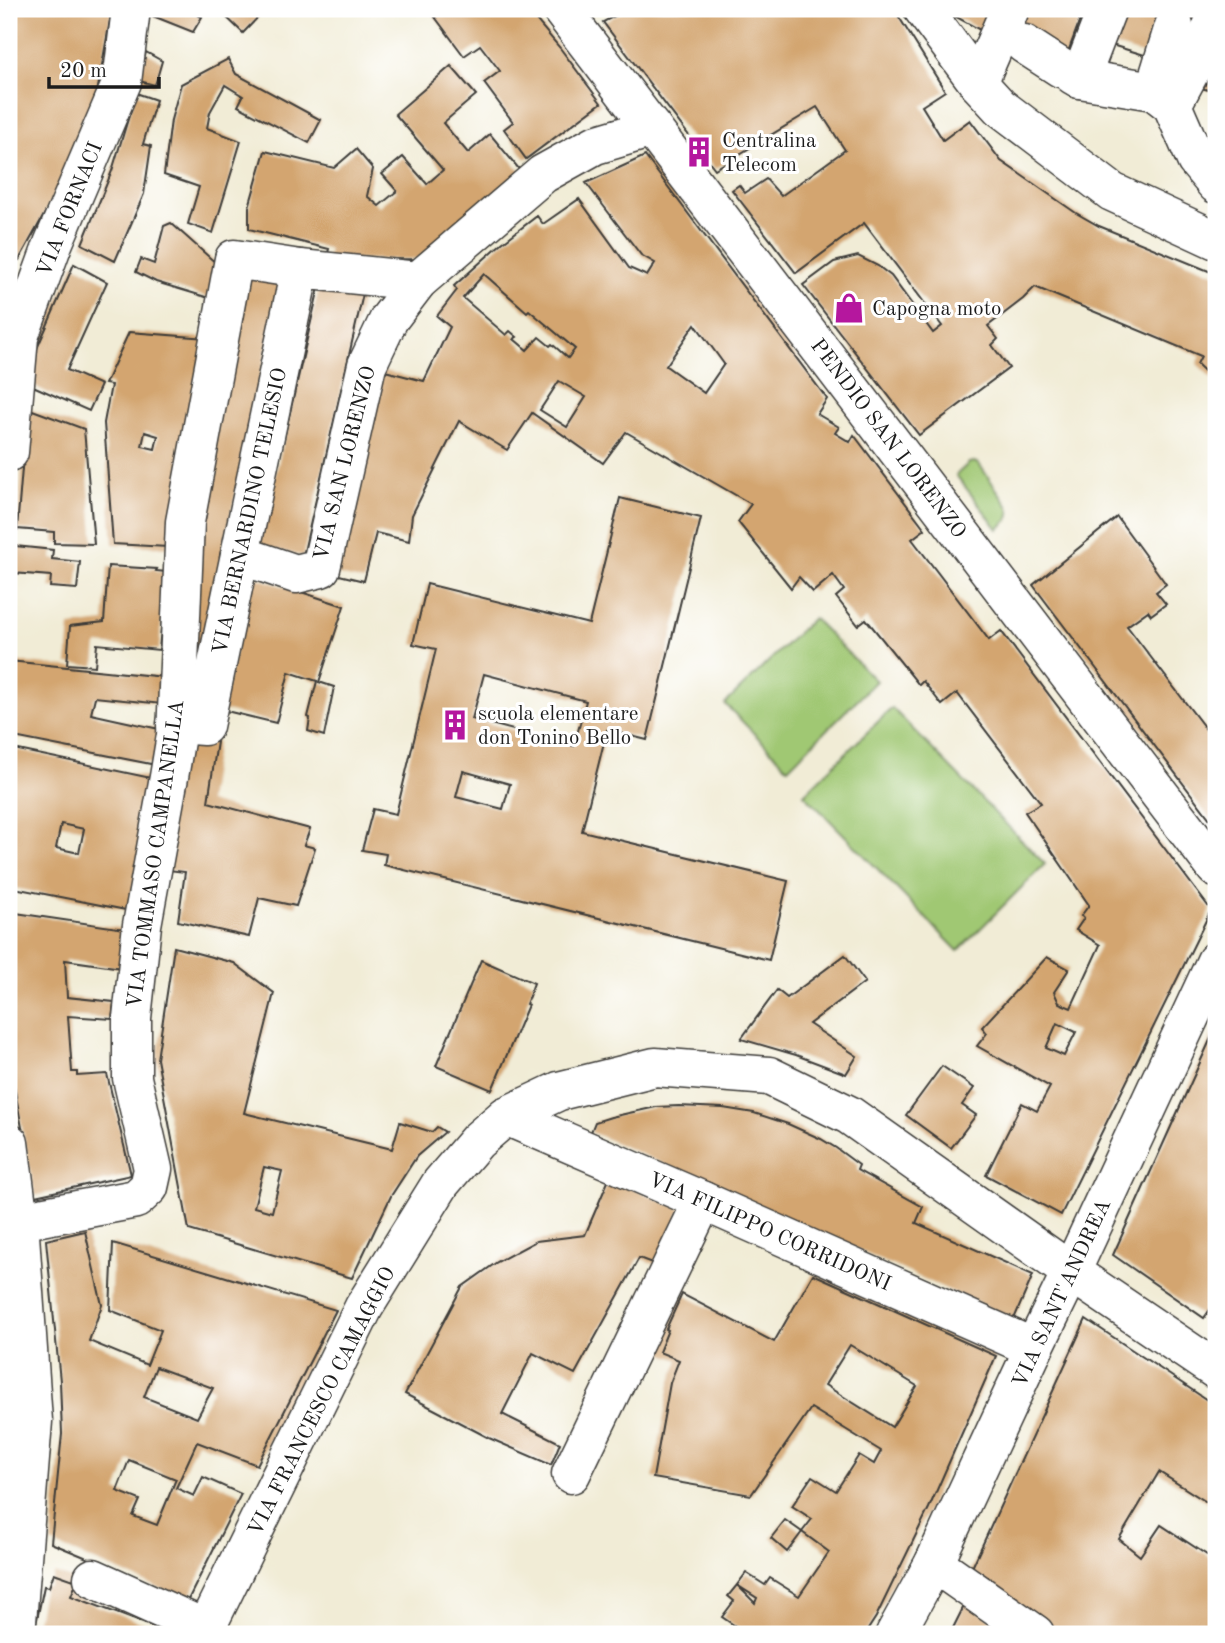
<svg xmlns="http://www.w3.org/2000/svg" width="1225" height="1643" font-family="'Old Standard TT',serif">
	<rect width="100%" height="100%" fill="#fff"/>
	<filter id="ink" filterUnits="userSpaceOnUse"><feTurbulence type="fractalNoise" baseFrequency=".0143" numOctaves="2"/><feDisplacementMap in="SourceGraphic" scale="14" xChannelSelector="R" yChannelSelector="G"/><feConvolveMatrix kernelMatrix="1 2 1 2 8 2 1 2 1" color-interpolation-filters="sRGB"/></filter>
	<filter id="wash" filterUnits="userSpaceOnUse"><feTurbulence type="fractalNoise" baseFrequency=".00686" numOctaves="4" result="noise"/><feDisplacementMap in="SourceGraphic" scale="28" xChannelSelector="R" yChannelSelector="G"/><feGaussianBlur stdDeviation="1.57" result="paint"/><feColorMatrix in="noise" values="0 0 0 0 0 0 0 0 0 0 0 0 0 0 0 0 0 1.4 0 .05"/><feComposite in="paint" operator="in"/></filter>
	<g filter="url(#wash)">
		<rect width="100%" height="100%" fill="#f1ecd6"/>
		<!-- green -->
		<g fill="#a0c873" stroke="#5e7248" stroke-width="2">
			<path d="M974 462 979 464 1009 507C1013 518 1006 522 998 529L956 475 969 463Z"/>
			<polygon points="813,618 876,681 788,768 725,704"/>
			<polygon points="892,708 1045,864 958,951 804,794"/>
		</g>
		<g id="blocks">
			<!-- building -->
			<g fill="#d3a56f" fill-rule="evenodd">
				<polygon points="15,9 112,9 97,93 60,186 19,260 9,257 9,27"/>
				<polygon points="154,9 186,9 202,17 193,32 153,16"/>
				<polygon points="218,9 261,9 264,11 243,33"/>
				<polygon points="429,9 527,9 560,48 601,103 526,159 504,129 513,122 484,83 500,71 480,45 464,56"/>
				<polygon points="628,9 894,9 945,91 922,106 943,140 970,120 1001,161 1076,213 1099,226 1216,274 1216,382 1197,364 1201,356 1035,287 1023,299 988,326 998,339 992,345 1009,368 919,435 803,285 834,262 858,256 878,266 891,276 933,333 942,326 864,223 796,273 732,190 739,185 745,193 766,179 781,196 845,150 817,107 715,169 702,152 699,154 697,151 699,149 603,22"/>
				<polygon points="952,9 1001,9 991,36 949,13"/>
				<polygon points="1019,9 1084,9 1065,60 1012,28"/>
				<polygon points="1114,9 1212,9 1161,60 1105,43"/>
				<polygon points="1216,33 1216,92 1197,87"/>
				<polygon points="146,52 162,61 155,85 139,81"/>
				<polygon points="228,59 236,74 321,120 309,143 238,106 243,96 225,85 210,112 207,128 241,141 213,233 188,224 199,187 164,175 171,120 181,84"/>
				<polygon points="451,66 476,95 443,123 468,153 490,134 524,175 426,259 326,260 329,249 249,229 249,207 265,151 334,168 356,149 373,169 367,196 379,206 397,191 382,174 403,157 427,184 443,170 395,114"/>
				<polygon points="136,93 156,100 143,144 151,146 144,194 115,261 82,244 112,171"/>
				<path d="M645 156 827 399 817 414 839 427 835 433 850 442 854 435 925 529 912 539 989 640 1001 631 1211 910 1061 1215 986 1175 1022 1103 1037 1111 1050 1087 977 1046 987 1033 982 1027 1047 957 1069 969 1054 992 1059 1003 1071 1008 1100 945 1076 930 1084 918 1081 916 1089 905 1025 812 1041 803 957 693 942 705 923 681 919 685 866 619 858 625 836 597 844 590 833 575 813 592 799 577 791 588 738 522 751 504 626 432 603 463 532 413 507 450 459 421 412 515 409 541 376 533 364 581 335 574 381 370 424 381 450 327 437 316 457 290 454 286 502 243 537 216 543 224 579 199 629 268 647 276 655 263 641 255 586 183ZM484 274 527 312 529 310 575 349 568 358 552 344 550 346 539 337 527 350 514 339 517 337 510 331 506 335 463 298ZM695 324 724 364 704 393 666 366ZM559 381 586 397 567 427 540 410ZM1057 1023 1076 1032 1064 1056 1046 1048Z"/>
				<polygon points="171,223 218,265 209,298 156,282 136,272 141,259 154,264 164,226"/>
				<polygon points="74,264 107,282 67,370 101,385 89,411 33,386 32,360"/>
				<polygon points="246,275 281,281 203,647 194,646 194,540"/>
				<polygon points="320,283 363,294 303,556 259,546"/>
				<path d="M129 332 207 338 168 547 113 544 104 423 111 385 105 384ZM145 432 158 436 155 449 142 446Z"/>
				<polygon points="27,408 84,429 94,544 54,543 54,532 17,529"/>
				<path d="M620 498 701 518 647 740 607 730 582 831 788 881 769 960 384 865 386 854 362 850 373 809 396 814 436 649 413 644 427 584 589 624ZM484 674 586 701 574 746 472 719ZM463 771 510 784 503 809 456 797Z"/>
				<polygon points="1117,517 1166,584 1156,592 1166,604 1151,615 1148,611 1127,626 1214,740 1216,738 1216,827 1033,585"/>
				<polygon points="15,546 53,550 52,559 80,562 77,589 50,587 51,576 13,573"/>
				<polygon points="108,566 157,569 156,571 166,572 159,650 97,644 95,666 67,664 70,626 104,622"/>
				<polygon points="252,576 344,606 319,682 334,687 324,736 308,731 310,718 308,717 317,681 289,672 276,723 222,710"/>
				<polygon points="9,661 164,677 162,704 95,697 91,714 168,731 156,765 9,736"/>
				<polygon points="184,738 217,742 208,802 310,829 304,845 315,848 296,906 259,898 249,937 178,921 185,872 160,869"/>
				<path d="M9 748 151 778 131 911 9 887ZM61 824 84 829 79 853 56 848Z"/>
				<polygon points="9,912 125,929 122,968 65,960 67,997 114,1002 112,1019 68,1016 72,1072 77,1072 77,1076 107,1074 131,1175 35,1196 11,1070 9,1036"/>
				<path d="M174 947 234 963 274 993 244 1113 392 1149 400 1122 432 1132 437 1127 445 1132 417 1156 391 1196 352 1278 189 1230 157 1059ZM264 1167 282 1171 272 1212 254 1207Z"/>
				<polygon points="845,955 865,982 809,1024 857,1056 846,1074 796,1055 741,1039 777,990 787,998"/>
				<polygon points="481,960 534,983 526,1004 528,1005 492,1090 436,1066"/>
				<polygon points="1216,1027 1216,1301 1204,1318 1113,1255"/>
				<polygon points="942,1066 974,1088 962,1105 976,1115 951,1148 906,1115"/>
				<polygon points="679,1106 723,1108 754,1113 788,1124 821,1139 836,1148 859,1165 857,1170 923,1207 916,1223 1033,1275 1014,1319 591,1132 595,1122 611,1117 656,1107"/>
				<polygon points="609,1179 681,1209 657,1265 639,1258 575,1374 533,1353 502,1414 560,1443 551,1465 489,1438 405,1394 462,1287 497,1262 536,1241 585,1235"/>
				<path d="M85 1231 102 1305 89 1341 147 1365 161 1330 110 1310 113 1243 336 1310 257 1465 197 1442 176 1488 194 1496 203 1477 241 1494 188 1600 51 1543 62 1434 60 1381 46 1240ZM156 1367 213 1388 197 1418 144 1397ZM129 1460 176 1479 157 1525 133 1516 140 1500 117 1491Z"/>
				<path d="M813 1274 996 1356 929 1508 876 1617 865 1634H747L722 1617 734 1601 728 1596 737 1585 755 1603 757 1598 737 1585 746 1573 765 1585 770 1578 799 1596 829 1552 802 1532 812 1519 792 1506 812 1476 836 1491 859 1455 874 1464 881 1451 811 1408 751 1495 653 1478 670 1383 679 1360 659 1352 668 1330 666 1329 682 1294 774 1342ZM850 1345 917 1386 892 1427 825 1385Z"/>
				<polygon points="1086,1319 1216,1406 1216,1508 1159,1472 1119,1539 1140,1556 1161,1525 1216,1561 1216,1634 1056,1634 970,1572"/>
				<polygon points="785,1520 802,1532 787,1552 771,1538"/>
				<polygon points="54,1573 77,1581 71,1596 172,1634 34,1634 44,1586 49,1587"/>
				<polygon points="966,1602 1010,1634 950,1634"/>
			</g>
		</g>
	</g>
	<g filter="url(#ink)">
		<use href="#blocks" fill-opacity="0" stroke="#3c3b38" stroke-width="2"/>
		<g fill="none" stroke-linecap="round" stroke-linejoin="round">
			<!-- minor casing -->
			<g stroke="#3c3b38" stroke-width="41">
				<g id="minor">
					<polyline points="561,9 1216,868"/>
					<polyline points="923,9 978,83 1000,107 1112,192 1216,240"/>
					<polyline points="1024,44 1061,68"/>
					<polyline points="1073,75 1080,79 1154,91 1172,105 1196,160 1216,184"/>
					<polyline points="1080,79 1107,9"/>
					<polyline points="978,83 1010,9"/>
					<polyline points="1154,91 1174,26"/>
					<polyline points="1172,105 1208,38 1216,15"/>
					<polyline points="9,452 19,337 53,244 122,82 131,9"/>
					<polyline points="240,555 296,574 321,568 367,365 389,319 418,281 543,174 595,145 652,128"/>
					<polyline points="176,724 204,726 300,269"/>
					<polyline points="506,1116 703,1201 1034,1348"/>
					<polyline points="9,1143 19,1221 33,1421 16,1634"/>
					<polyline points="19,1221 136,1199 149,1187 153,1169 132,1078 132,1018 142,925 169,777 176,735 185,522 234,259 300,269 418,281"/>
					<polyline points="571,1474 703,1201"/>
					<polyline points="934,1563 1035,1634"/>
					<polyline points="93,1578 206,1629"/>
					<polyline points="203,1634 364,1307 441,1183 477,1141 506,1116 559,1091 655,1067 769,1076 849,1115 1071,1272 1216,1370"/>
					<polyline points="895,1634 934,1563 1034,1348 1071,1272 1216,961"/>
				</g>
			</g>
			<!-- minor -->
			<use href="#minor" stroke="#fff" stroke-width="38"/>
		</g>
	</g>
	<!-- icons -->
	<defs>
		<g id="building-bare" transform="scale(2.415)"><path d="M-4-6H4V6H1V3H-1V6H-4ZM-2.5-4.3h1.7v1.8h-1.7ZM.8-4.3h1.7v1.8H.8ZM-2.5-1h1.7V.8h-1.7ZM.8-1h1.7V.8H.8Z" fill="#b5179e" stroke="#fff" stroke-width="2.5" paint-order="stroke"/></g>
		<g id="shop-bare" transform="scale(2.415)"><path d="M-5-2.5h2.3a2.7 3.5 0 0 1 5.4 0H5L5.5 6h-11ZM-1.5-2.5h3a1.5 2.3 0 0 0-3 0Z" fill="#b5179e" stroke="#fff" stroke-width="2.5" paint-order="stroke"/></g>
	</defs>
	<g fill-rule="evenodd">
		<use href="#building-bare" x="699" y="152"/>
		<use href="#shop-bare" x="849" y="308"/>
		<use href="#building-bare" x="455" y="725"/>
	</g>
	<g text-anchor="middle" stroke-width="6" stroke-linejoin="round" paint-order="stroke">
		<!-- poi labels -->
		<g font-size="21" fill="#1c1c1c" stroke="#fff" text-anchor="start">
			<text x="722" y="147">Centralina<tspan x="722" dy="24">Telecom</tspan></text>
			<text x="872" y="315">Capogna moto</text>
			<text x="478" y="720">scuola elementare<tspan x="478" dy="24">don Tonino Bello</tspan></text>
		</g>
		<!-- street labels -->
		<g font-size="21" fill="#1c1c1c" stroke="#fff">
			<text transform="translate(69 209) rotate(-68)" y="7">VIA FORNACI</text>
			<text transform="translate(889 438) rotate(53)" y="7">PENDIO SAN LORENZO</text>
			<text transform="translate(344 463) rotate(-76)" y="7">VIA SAN LORENZO</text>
			<text transform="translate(249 511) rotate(-78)" y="7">VIA BERNARDINO TELESIO</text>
			<text transform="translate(155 854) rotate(-82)" y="7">VIA TOMMASO CAMPANELLA</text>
			<text transform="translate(770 1231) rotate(24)" y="7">VIA FILIPPO CORRIDONI</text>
			<text transform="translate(1061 1293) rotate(-65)" y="7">VIA SANT'ANDREA</text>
			<text transform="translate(321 1401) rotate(-63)" y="7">VIA FRANCESCO CAMAGGIO</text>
		</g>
	</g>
	<!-- margin -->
	<rect width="1225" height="1643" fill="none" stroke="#fff" stroke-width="35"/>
	<!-- scale -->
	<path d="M49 77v10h110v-10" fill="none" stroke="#1c1c1c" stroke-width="3.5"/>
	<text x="60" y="77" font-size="21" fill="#1c1c1c" stroke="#ffffff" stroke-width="5" paint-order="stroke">20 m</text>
</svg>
